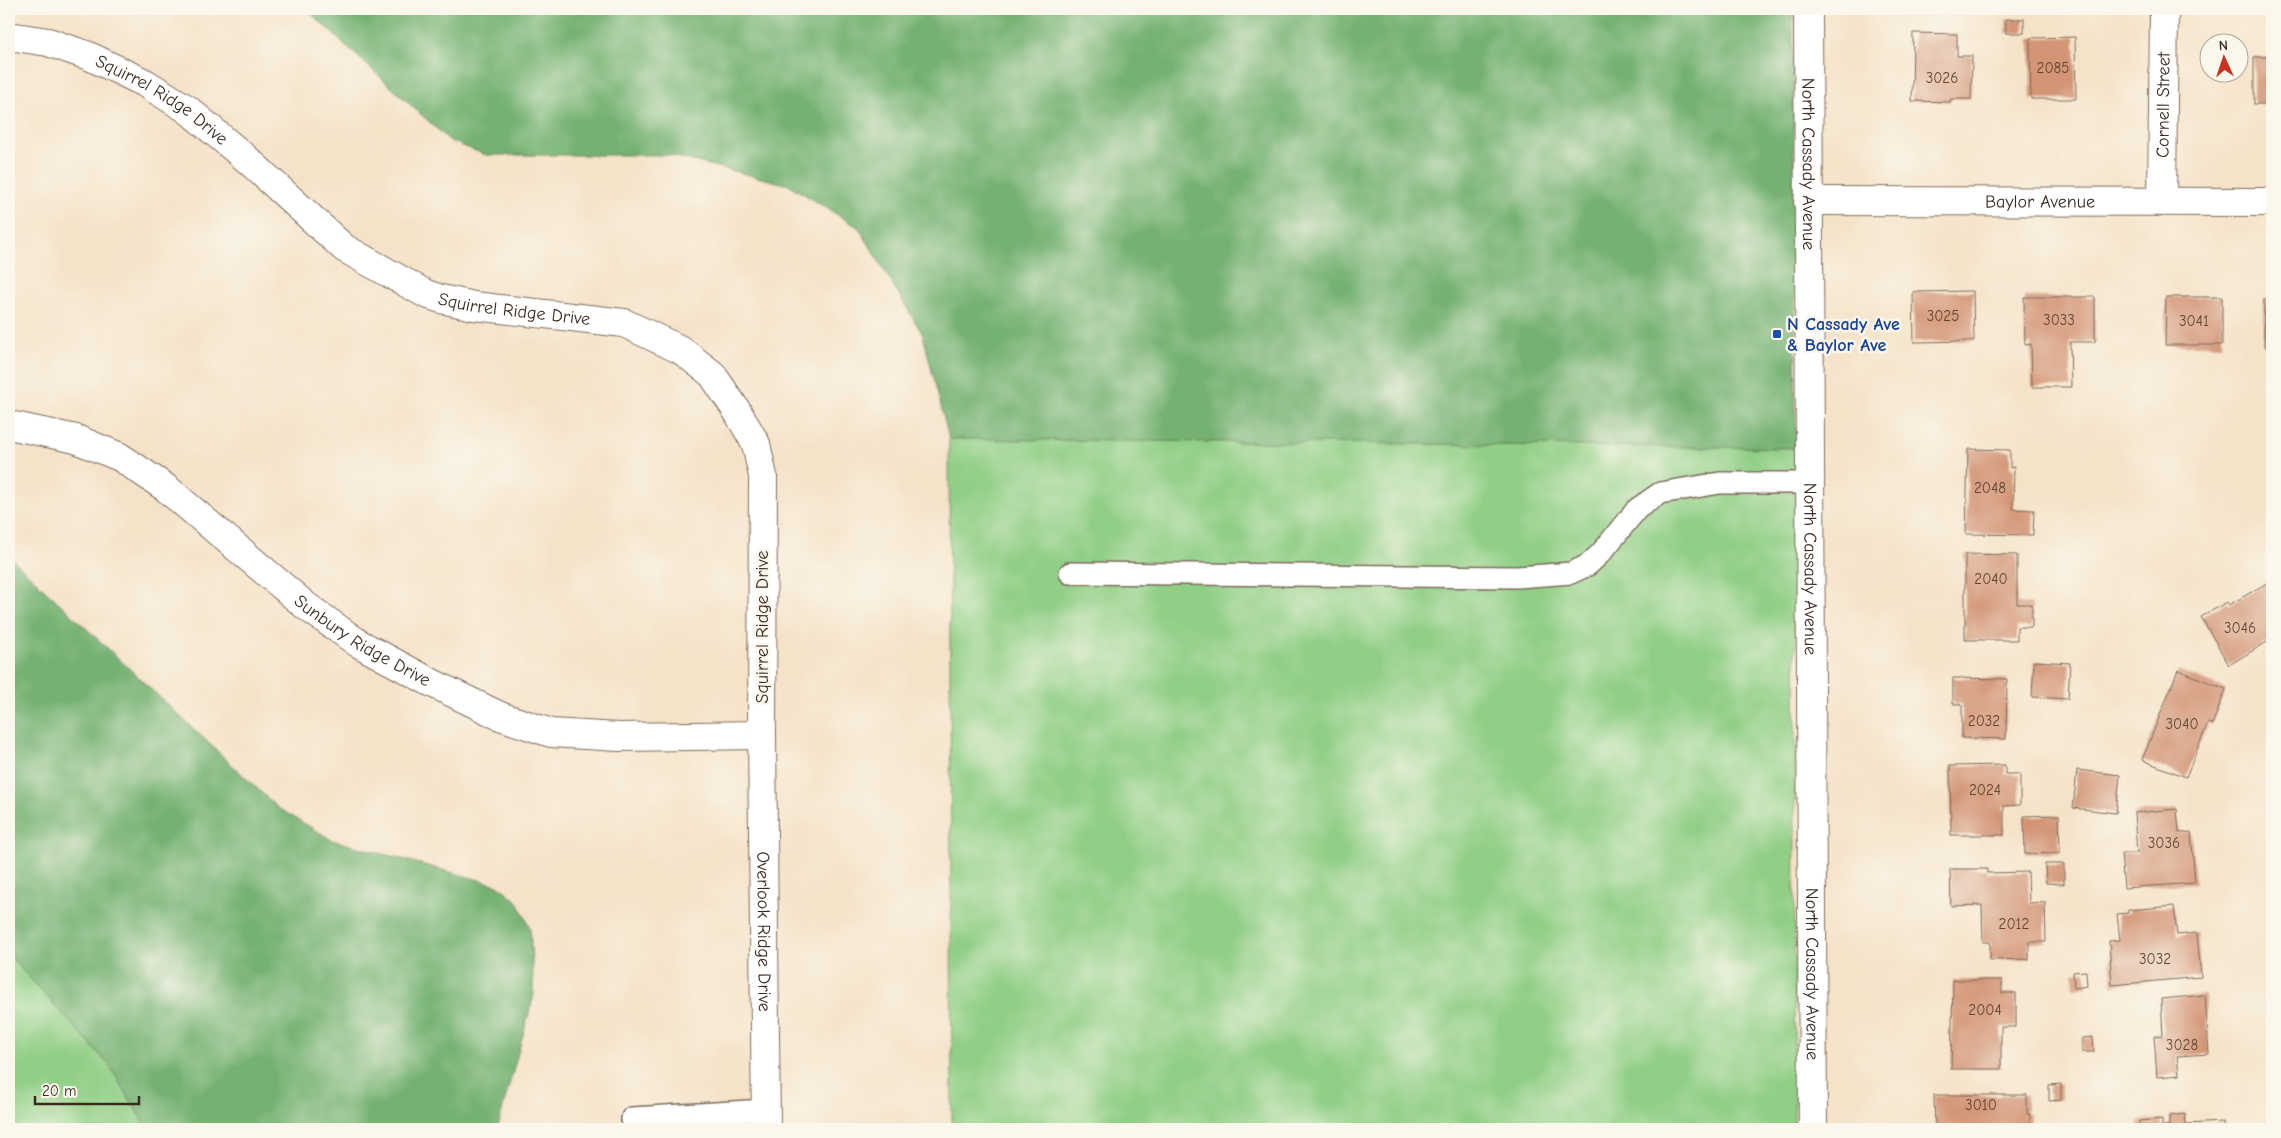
<svg xmlns="http://www.w3.org/2000/svg" width="2281" height="1138" font-family="'Comic Neue',sans-serif">
	<rect width="100%" height="100%" fill="#fbf7ec"/>
	<filter id="ink" filterUnits="userSpaceOnUse"><feTurbulence type="fractalNoise" baseFrequency=".02" numOctaves="2"/><feDisplacementMap in="SourceGraphic" scale="10" xChannelSelector="R" yChannelSelector="G"/><feConvolveMatrix kernelMatrix="1 2 1 2 8 2 1 2 1" color-interpolation-filters="sRGB"/></filter>
	<filter id="wash" filterUnits="userSpaceOnUse"><feTurbulence type="fractalNoise" baseFrequency=".0096" numOctaves="4" result="noise"/><feDisplacementMap in="SourceGraphic" scale="20" xChannelSelector="R" yChannelSelector="G"/><feGaussianBlur stdDeviation="1.12" result="paint"/><feColorMatrix in="noise" values="0 0 0 0 0 0 0 0 0 0 0 0 0 0 0 0 0 1.4 0 .05"/><feComposite in="paint" operator="in"/></filter>
	<g filter="url(#wash)">
		<rect width="100%" height="100%" fill="#f5e3c9"/>
		<!-- green -->
		<g fill="#90cf85" stroke="#667c52">
			<polygon points="949,439 1796,448 1794,1129 952,1129"/>
			<polygon points="9,955 109,1065 148,1129 9,1129"/>
		</g>
		<!-- forest -->
		<g fill="#74b272" stroke="#586e48">
			<polygon points="306,9 1793,9 1796,448 949,439 923,335 859,228 789,185 669,155 486,155 450,141"/>
			<polygon points="9,556 278,808 332,840 498,885 518,902 530,928 534,995 497,1129 148,1129 109,1065 9,955"/>
		</g>
		<g id="blocks">
			<!-- building -->
			<g fill="#d39576">
				<rect x="1935" y="9" width="39" height="2"/>
				<rect x="2006" y="19" width="18" height="14"/>
				<polygon points="1913,33 1957,34 1957,56 1972,56 1971,99 1951,99 1950,102 1912,101"/>
				<polygon points="2075,37 2076,99 2031,99 2030,38"/>
				<rect x="2254" y="57" width="18" height="47"/>
				<polygon points="1973,291 1974,341 1914,342 1913,292"/>
				<polygon points="2024,297 2095,297 2095,342 2070,342 2071,387 2032,387 2031,344 2025,345"/>
				<polygon points="2166,297 2222,297 2222,345 2165,345"/>
				<rect x="2264" y="299" width="8" height="47"/>
				<polygon points="1968,449 2010,450 2010,468 2014,467 2013,509 2034,510 2033,535 1966,534"/>
				<polygon points="1965,554 2017,555 2017,604 2032,604 2032,627 2017,627 2017,640 1965,640"/>
				<polygon points="2272,580 2272,639 2229,665 2201,617 2227,602 2229,605"/>
				<polygon points="2034,661 2070,663 2068,699 2032,697"/>
				<polygon points="2178,670 2226,689 2212,725 2208,723 2186,777 2142,760"/>
				<polygon points="1953,678 2007,679 2006,739 1962,738 1962,704 1953,704"/>
				<polygon points="2005,765 2005,774 2020,774 2020,805 2004,806 2004,835 1951,835 1950,766"/>
				<polygon points="2077,770 2120,775 2116,813 2073,808"/>
				<polygon points="2177,809 2179,833 2191,832 2195,883 2124,888 2121,853 2137,853 2134,813"/>
				<polygon points="2059,815 2060,853 2025,854 2024,816"/>
				<polygon points="2045,864 2064,864 2064,884 2046,883"/>
				<polygon points="1950,869 1987,869 1987,873 2028,872 2029,903 2045,902 2046,942 2029,942 2029,959 1990,960 1990,942 1983,942 1982,905 1951,906"/>
				<polygon points="2174,906 2177,935 2197,933 2201,977 2112,985 2109,941 2120,940 2117,914 2128,913 2128,910"/>
				<polygon points="2086,971 2087,986 2074,988 2073,972"/>
				<polygon points="1953,980 2002,980 2002,993 2016,993 2016,1027 2001,1027 2001,1069 1951,1069"/>
				<polygon points="2205,995 2209,1054 2177,1056 2179,1075 2157,1077 2154,1036 2163,1035 2161,999"/>
				<polygon points="2093,1037 2094,1052 2082,1052 2082,1038"/>
				<polygon points="2061,1084 2061,1100 2049,1101 2049,1085"/>
				<polygon points="1934,1095 2027,1095 2027,1114 2030,1114 2030,1129 1956,1129 1956,1126 1935,1126"/>
				<polygon points="2185,1114 2186,1124 2223,1122 2224,1129 2139,1129 2139,1121 2162,1119 2162,1126 2169,1126 2169,1116"/>
			</g>
		</g>
	</g>
	<g filter="url(#ink)">
		<use href="#blocks" fill-opacity="0" stroke="#7c6b5a" stroke-width="1"/>
		<g fill="none" stroke-linecap="round" stroke-linejoin="round">
			<!-- lane casing -->
			<g stroke="#7c6b5a" stroke-width="24">
				<g id="lane">
					<polyline points="1070,573 1517,577 1571,573 1588,565 1601,553 1637,509 1660,493 1720,483 1811,483"/>
					<polyline points="632,1129 632,1118 765,1110"/>
				</g>
			</g>
			<!-- street casing -->
			<g stroke="#7c6b5a" stroke-width="30">
				<g id="street">
					<path id="s1" d="M9 36 48 42 89 56 145 83 187 109 249 161 344 248 426 294 441 299 474 306 624 323 681 350 712 374 737 411 756 444 763 476 762 735 766 1129"/>
					<path id="s2" d="M2162 200 2164 9"/>
					<path id="s3" d="M1808 201 2272 202"/>
					<path id="s4" d="M9 425 76 439 120 457 166 488 306 606 358 643 432 683 500 716 551 733 619 737 762 735"/>
				</g>
			</g>
			<!-- secondary casing -->
			<g stroke="#7c6b5a" stroke-width="30">
				<g id="secondary">
					<path id="s5" d="M1808 9 1813 1129"/>
				</g>
			</g>
			<!-- lane -->
			<use href="#lane" stroke="#fff" stroke-width="21"/>
			<!-- street -->
			<use href="#street" stroke="#fff" stroke-width="28"/>
			<!-- secondary -->
			<use href="#secondary" stroke="#fff" stroke-width="28"/>
		</g>
	</g>
	<!-- markers -->
	<rect fill="#1a4fb4" stroke="#fbf7ec" stroke-width="2" x="1772" y="329" width="10" height="10" rx="2.5"/>
	<g text-anchor="middle" stroke-width="5" stroke-linejoin="round" paint-order="stroke">
		<!-- number labels -->
		<g font-size="15" fill="#614534">
			<text x="2053" y="73">2085</text>
			<text x="1942" y="83">3026</text>
			<text x="1943" y="321">3025</text>
			<text x="2059" y="325">3033</text>
			<text x="2194" y="326">3041</text>
			<text x="1990" y="493">2048</text>
			<text x="1991" y="584">2040</text>
			<text x="2240" y="633">3046</text>
			<text x="1984" y="726">2032</text>
			<text x="2182" y="729">3040</text>
			<text x="1985" y="795">2024</text>
			<text x="2164" y="848">3036</text>
			<text x="2014" y="929">2012</text>
			<text x="2155" y="964">3032</text>
			<text x="1985" y="1015">2004</text>
			<text x="2182" y="1050">3028</text>
			<text x="1981" y="1110">3010</text>
		</g>
		<!-- street labels -->
		<g font-size="18" fill="#3b2a1e" stroke="#fbf7ec">
			<text dy="6" stroke="none"><textPath href="#s1" startOffset="168">Squirrel Ridge Drive</textPath></text>
			<text dy="6" stroke="none"><textPath href="#s2" startOffset="95">Cornell Street</textPath></text>
			<text dy="6" stroke="none"><textPath href="#s5" startOffset="155">North Cassady Avenue</textPath></text>
			<text dy="6" stroke="none"><textPath href="#s3" startOffset="232">Baylor Avenue</textPath></text>
			<text dy="6" stroke="none"><textPath href="#s1" startOffset="588">Squirrel Ridge Drive</textPath></text>
			<text dy="6" stroke="none"><textPath href="#s5" startOffset="560">North Cassady Avenue</textPath></text>
			<text transform="translate(762 627) rotate(-90)" y="6">Squirrel Ridge Drive</text>
			<text dy="6" stroke="none"><textPath href="#s4" startOffset="421">Sunbury Ridge Drive</textPath></text>
			<text dy="6" stroke="none"><textPath href="#s1" startOffset="1372">Overlook Ridge Drive</textPath></text>
			<text dy="6" stroke="none"><textPath href="#s5" startOffset="965">North Cassady Avenue</textPath></text>
		</g>
		<!-- transit labels -->
		<g font-size="18" font-weight="bold" fill="#164399" stroke="#fbf7ec" text-anchor="start">
			<text x="1787" y="330">N Cassady Ave<tspan x="1787" dy="21">&amp; Baylor Ave</tspan></text>
		</g>
	</g>
	<!-- margin -->
	<rect width="2281" height="1138" fill="none" stroke="#fbf7ec" stroke-width="30"/>
	<!-- north arrow -->
	<g transform="translate(2224 58) rotate(357)"><circle r="24" fill="#fbf7ec" stroke="#aea59a"/>
	<path d="M0-4L9 19L0 12L-9 19Z" fill="#c8321e"/>
	<text y="-8" font-size="14" font-weight="bold" text-anchor="middle" fill="#3b2a1e">N</text>
	</g>
	<!-- scale -->
	<path d="M35 1096v8h104v-8" fill="none" stroke="#3b2a1e" stroke-width="2.5"/>
	<text x="42" y="1096" font-size="15" fill="#3b2a1e" stroke="#fbf7ec" stroke-width="4" paint-order="stroke">20 m</text>
</svg>
